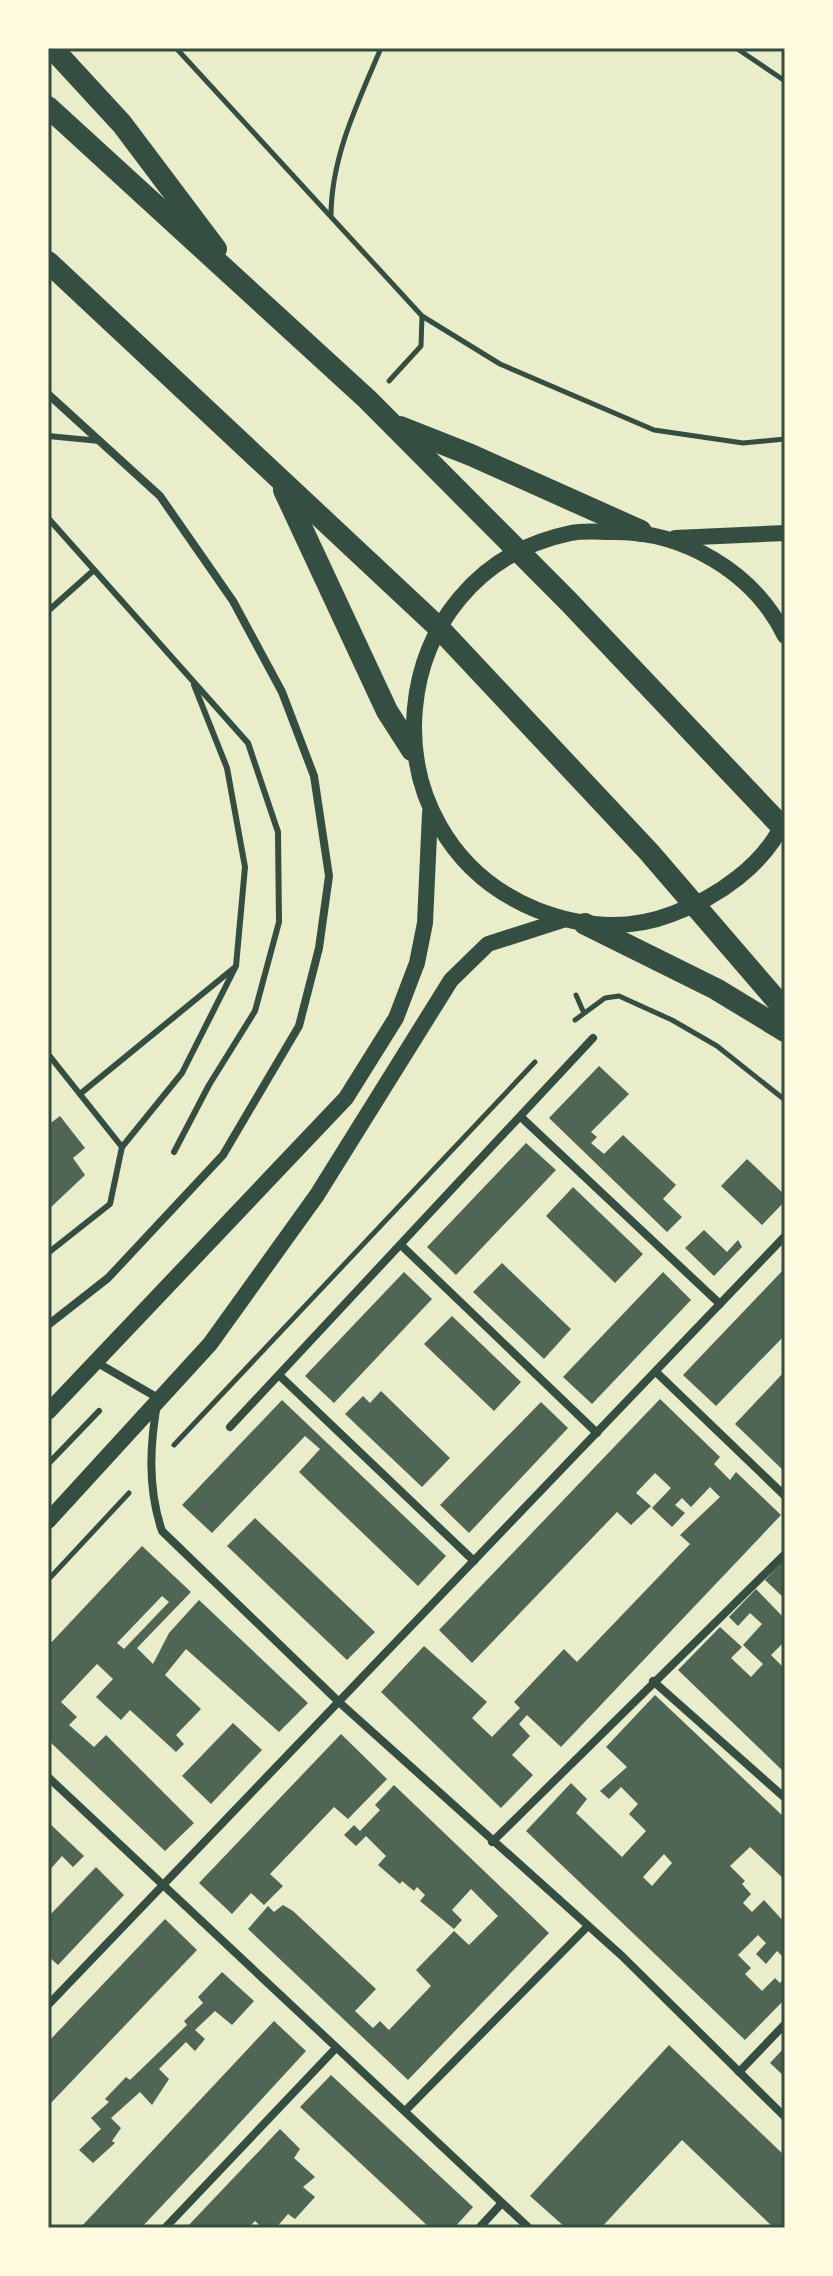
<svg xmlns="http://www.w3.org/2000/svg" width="833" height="2276" font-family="'Playfair Display',serif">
	<rect width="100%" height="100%" fill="#e9edc9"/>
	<!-- building -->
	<g fill="#4f6655" fill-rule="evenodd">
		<polygon points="599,1066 629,1094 591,1132 597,1137 591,1143 604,1154 623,1135 676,1185 663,1199 682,1217 667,1232 549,1118"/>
		<polygon points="60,1116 85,1148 73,1158 85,1175 48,1210 48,1125"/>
		<polygon points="526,1143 556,1170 456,1275 427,1247"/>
		<polygon points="747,1159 785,1195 785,1201 762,1225 721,1186"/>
		<polygon points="573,1187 643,1254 615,1283 546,1216"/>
		<polygon points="704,1230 727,1252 738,1240 742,1247 714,1276 685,1248"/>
		<polygon points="502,1263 571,1329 544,1359 473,1292"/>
		<polygon points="785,1268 785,1335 716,1406 683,1375"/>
		<polygon points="404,1272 432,1299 334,1403 305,1376"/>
		<polygon points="663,1272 691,1300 592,1404 563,1377"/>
		<polygon points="452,1316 521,1382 494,1411 424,1344"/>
		<polygon points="785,1371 785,1472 735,1424"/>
		<polygon points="381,1391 450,1458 422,1487 345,1414 363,1396 370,1403"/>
		<polygon points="660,1399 720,1457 714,1464 730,1480 736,1472 781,1515 561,1747 527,1715 519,1724 530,1736 512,1755 533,1775 501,1808 381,1692 424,1646 487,1702 472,1718 492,1737 520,1708 514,1702 564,1649 577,1662 690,1544 680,1535 720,1497 710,1487 691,1507 682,1498 675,1505 685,1513 672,1527 652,1508 671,1488 655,1473 636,1493 651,1506 631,1525 617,1512 472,1663 439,1630"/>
		<polygon points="282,1400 446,1556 418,1586 299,1472 320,1449 305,1436 212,1533 182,1505"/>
		<polygon points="541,1402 568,1428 469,1533 440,1505"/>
		<polygon points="255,1518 375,1632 347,1660 227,1546"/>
		<path d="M142 1546 191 1592 137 1648 153 1664 169 1633 199 1600 308 1703 279 1732 186 1649 165 1675 201 1709 176 1735 184 1744 176 1752 130 1710 121 1720 96 1697 113 1679 97 1664 61 1702 77 1717 69 1725 94 1747 106 1735 194 1823 165 1851 48 1740V1646ZM162 1596 169 1602 124 1649 117 1643Z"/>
		<polygon points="785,1559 785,1599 765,1580"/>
		<polygon points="756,1589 785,1619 785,1641 771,1655 785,1669 785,1773 678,1670 720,1627 742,1647 731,1658 751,1677 763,1664 743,1645 762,1624 750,1613 738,1626 729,1617"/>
		<path d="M655 1695 785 1818V1880L750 1847 730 1866 745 1881 742 1884 751 1894 743 1903 752 1912 764 1900 785 1923 783 1957 777 1951 766 1964 756 1954 766 1943 758 1935 738 1955 751 1968 745 1974 762 1991 775 1978 780 1983 785 1977V1999L745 2040 526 1831 571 1783 587 1799 576 1813 622 1857 646 1831 629 1814 638 1804 621 1787 609 1799 600 1791 627 1767 606 1747ZM664 1854 672 1863 652 1886 643 1877Z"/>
		<polygon points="233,1723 262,1750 211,1804 182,1776"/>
		<polygon points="341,1734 387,1779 348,1819 334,1807 270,1874 283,1886 264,1905 251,1893 232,1914 199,1883"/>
		<polygon points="394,1785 549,1933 408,2080 248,1929 268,1906 274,1912 283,1905 293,1911 376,1989 355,2011 373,2028 380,2021 389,2030 431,1986 416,1970 454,1931 469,1945 498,1916 471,1889 452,1910 462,1920 454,1929 420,1901 425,1895 417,1887 414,1891 402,1881 400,1884 378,1865 386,1856 366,1836 356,1846 344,1835 354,1825 360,1831 380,1810 375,1805"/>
		<polygon points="48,1822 84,1856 73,1867 62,1856 48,1872"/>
		<polygon points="96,1867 124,1895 58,1965 48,1956 48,1917"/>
		<polygon points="165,1919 197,1950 48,2106 48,2042"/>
		<polygon points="222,1972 254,2001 232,2025 215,2011 195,2030 205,2039 195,2051 186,2042 159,2069 169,2079 152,2105 140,2092 111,2118 121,2128 112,2141 115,2143 93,2163 79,2150 101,2129 91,2118 109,2102 105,2099 126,2077 130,2080 187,2025 184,2021 203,2003 198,1997"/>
		<polygon points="274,2021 306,2051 223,2141 141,2228 80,2228"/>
		<polygon points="669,2045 785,2156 785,2228 774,2228 682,2140 601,2228 566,2228 530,2196"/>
		<polygon points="785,2047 785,2077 770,2063"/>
		<polygon points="331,2075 473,2207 454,2228 430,2228 300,2107"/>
		<polygon points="280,2129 300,2149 294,2158 315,2177 303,2187 315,2197 295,2219 288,2214 276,2228 263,2228 255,2221 248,2228 186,2228"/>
	</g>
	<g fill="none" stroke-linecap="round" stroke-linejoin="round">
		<!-- path -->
		<g stroke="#344e41" stroke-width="5">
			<polyline points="176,48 422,316 500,364 654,430 743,443 785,439"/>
			<polyline points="736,48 785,81"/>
			<path d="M331 216C331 157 358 102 381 48"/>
			<polyline points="389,381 421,346 422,316"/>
			<polyline points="576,995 583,1011"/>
			<polyline points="575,1020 605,998 619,996 672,1020 717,1046 785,1100"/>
			<polyline points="174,1445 535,1062"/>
			<polyline points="48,1580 129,1493"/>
		</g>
		<!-- service -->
		<g stroke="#344e41" stroke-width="6">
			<polyline points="48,436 100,441"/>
			<polyline points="48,518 248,743 278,832 279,922 255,1011 209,1085 174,1152"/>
			<polyline points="48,611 94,570"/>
			<polyline points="48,1054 122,1147 110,1204 48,1253"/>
			<polyline points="80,1094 234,968"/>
			<polyline points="122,1147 182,1073 236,966 245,867 227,768 194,685"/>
			<polyline points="48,1464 99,1411"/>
		</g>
		<!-- minor -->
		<g stroke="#344e41" stroke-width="8">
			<polyline points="48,394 160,496 233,601 282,692 314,776 329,876 319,948 299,1026 223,1155 108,1278 48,1325"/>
			<polyline points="522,1118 720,1304"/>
			<polyline points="402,1246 597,1433"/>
			<path d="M96 1362 158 1398C150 1442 147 1487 162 1531L340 1703 622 1956 785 2117"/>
			<polyline points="656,1372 785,1496"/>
			<polyline points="280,1376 474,1561"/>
			<polyline points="230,1427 593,1038"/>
			<polyline points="653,1681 785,1798"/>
			<polyline points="48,1777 529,2228"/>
			<polyline points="492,1842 785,1554"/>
			<polyline points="48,2005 785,1236"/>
			<polyline points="739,2072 785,2024"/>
			<polyline points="405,2111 587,1927"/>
			<polyline points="165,2228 336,2048"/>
			<polyline points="479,2228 502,2203"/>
		</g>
		<!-- secondary -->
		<g stroke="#344e41" stroke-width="16">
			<polyline points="675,538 785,533"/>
			<path d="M785 636C754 572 683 531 614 532 600 532 584 530 571 533 380 572 357 837 537 910 581 927 628 931 672 914 717 898 766 864 785 819"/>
			<polyline points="48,1412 346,1098 396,1018 417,963 425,923 430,813"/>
			<polyline points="48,1521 210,1344 317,1195 451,980 488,944 563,920"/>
		</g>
		<!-- trunk -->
		<g stroke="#344e41" stroke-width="22">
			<polyline points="52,48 122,124 216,249"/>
			<polyline points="48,107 367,399 569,602 785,830"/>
			<polyline points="48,262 438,627 649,852 785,1010"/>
			<polyline points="400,427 471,455 641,531"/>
			<polyline points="284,490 387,711 412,750"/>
			<polyline points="585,924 716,989 785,1031"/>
		</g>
	</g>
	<!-- border -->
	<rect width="833" height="2276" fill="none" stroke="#fefae0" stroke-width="100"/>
	<rect x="50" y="50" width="733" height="2176" fill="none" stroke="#344e41" stroke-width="3"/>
</svg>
